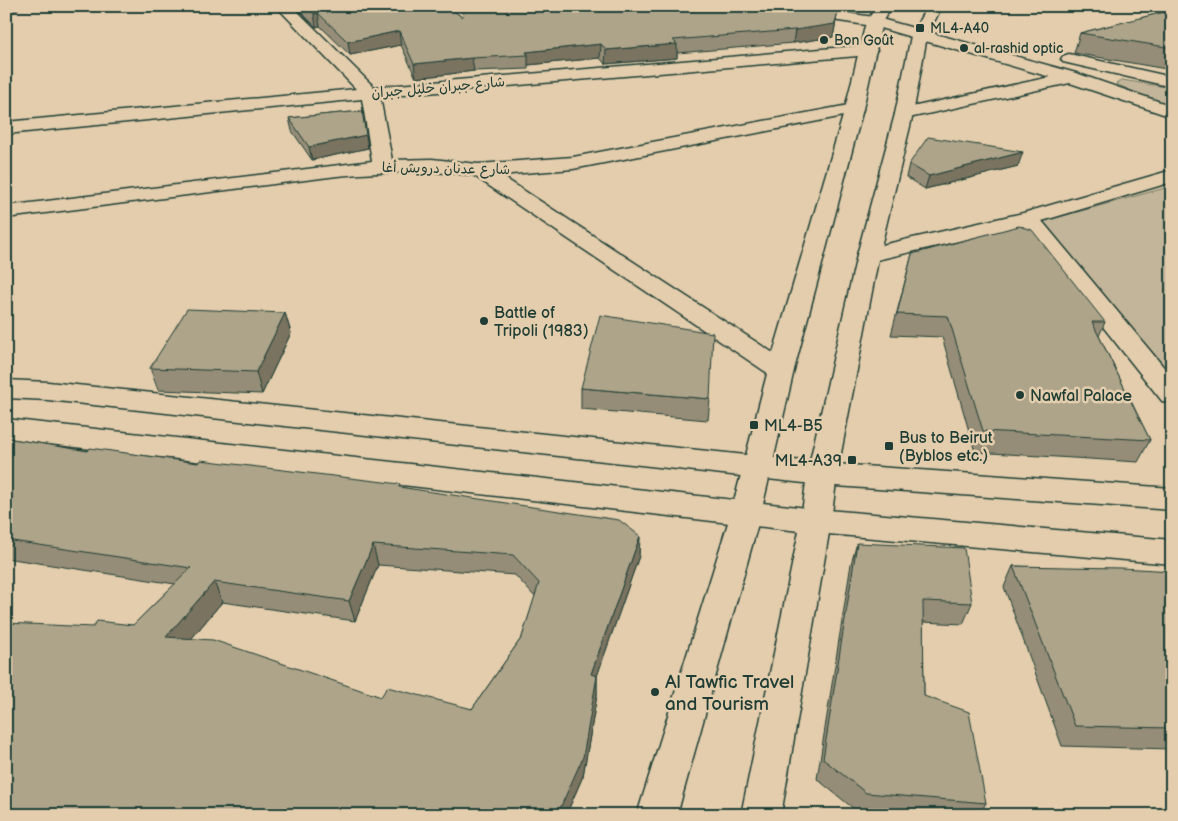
<svg xmlns="http://www.w3.org/2000/svg" width="1178" height="821" font-family="'Balsamiq Sans','Playpen Sans Arabic',sans-serif">
	<rect width="100%" height="100%" fill="#e3cdac"/>
	<filter id="ink" filterUnits="userSpaceOnUse"><feTurbulence type="fractalNoise" baseFrequency=".02" numOctaves="2"/><feDisplacementMap in="SourceGraphic" scale="10" xChannelSelector="R" yChannelSelector="G"/><feConvolveMatrix kernelMatrix="1 2 1 2 8 2 1 2 1" color-interpolation-filters="sRGB"/></filter>
	<g filter="url(#ink)">
		<!-- green -->
		<g fill="#c3b599" stroke="#717966">
			<polygon points="1122,80 1172,88 1172,109 1116,84"/>
			<polygon points="1172,186 1172,386 1037,223"/>
		</g>
		<g fill="none" stroke-linecap="round" stroke-linejoin="round">
			<!-- minor casing -->
			<g stroke="#1f3d34" stroke-width="3">
				<g id="minor">
					<polygon points="6,6 19,6 17,9 6,12"/>
					<path d="M276 6H292L374 87 869 45 875 47 877 50 875 53 869 55 380 97 392 160 432 159 478 164 573 157 854 104 860 105 863 109 860 113 854 114 573 169 500 175 790 364 794 370 790 376 781 378 772 376 473 175C426 170 384 172 337 176L6 218V206L372 161 362 99 6 134V122L356 89Z"/>
					<polygon points="756,6 796,6 874,17 1076,73 1172,106 1172,117 1070,83 904,119 898,118 895,114 898,110 1050,77 873,26 763,10 758,9"/>
					<polygon points="1069,54 1172,77 1172,87 1063,62 1061,59 1063,56"/>
					<polygon points="1172,170 1172,182 1042,221 1172,377 1172,404 1162,401 1023,226 868,262 860,260 857,255 860,250 1023,213"/>
					<polygon points="6,380 48,382 822,463 1172,488 1172,510 822,485 48,400 6,398"/>
					<polygon points="6,419 816,509 1172,540 1172,564 816,533 6,439"/>
				</g>
			</g>
			<!-- highway casing -->
			<g stroke="#1f3d34" stroke-width="3">
				<g id="highway">
					<polygon points="877,6 892,6 882,22 863,109 794,370 761,513 677,815 637,815 731,513 768,370 845,109 866,22"/>
					<polygon points="927,6 942,6 927,36 913,114 879,255 837,474 831,521 781,815 741,815 801,521 807,474 857,255 895,114 911,36"/>
				</g>
			</g>
			<!-- minor -->
			<use href="#minor" fill="#e3cdac" fill-rule="evenodd"/>
			<!-- highway -->
			<use href="#highway" fill="#e3cdac" fill-rule="evenodd"/>
		</g>
		<!-- wall -->
		<g fill="#958d77" stroke="#1f3d34" fill-rule="evenodd">
			<polygon points="295,6 447,6 462,17 465,6 840,6 839,10 838,10 833,37 793,43 677,53 677,58 605,64 600,58 528,65 528,69 474,71 416,78 401,45 350,55 320,26 316,27"/>
			<polygon points="1172,10 1172,70 1074,53 1080,33"/>
			<polygon points="362,111 368,148 312,160 292,131 289,118"/>
			<polygon points="909,164 1018,166 925,189 906,177"/>
			<polygon points="912,254 1105,322 1099,336 1150,440 1138,462 975,452 942,337 891,335"/>
			<polygon points="285,313 291,333 262,394 158,390 150,368"/>
			<polygon points="581,388 710,399 708,420 581,409"/>
			<path d="M6 438 88 451 400 487 640 536 639 556 597 676V695L583 776 566 815H6L93 627 133 625 175 584 6 558ZM378 565 515 575 535 597 522 637 472 709 381 697 191 639 222 602 355 621Z"/>
			<polygon points="857,543 972,603 963,624 923,622 924,696 986,803 979,815 885,815 859,813 817,779 851,564"/>
			<polygon points="1013,566 1172,571 1172,749 1062,746 1004,587"/>
		</g>
		<!-- shaded-wall -->
		<g fill="#797361" stroke="#1f3d34">
			<polygon points="838,10 833,37 793,43 795,30"/>
			<polygon points="318,13 320,26 316,27 314,14"/>
			<polygon points="399,31 401,45 350,55 348,42"/>
			<polygon points="601,44 600,58 528,65 528,55 526,52"/>
			<polygon points="677,44 677,58 605,64 606,50"/>
			<polygon points="472,58 474,71 416,78 414,64"/>
			<polygon points="366,135 368,148 312,160 309,147"/>
			<polygon points="1023,152 1018,166 925,189 929,176"/>
			<polygon points="285,313 291,333 262,394 256,372"/>
			<polygon points="640,536 639,556 591,693 591,674"/>
			<polygon points="373,545 378,565 355,621 349,601"/>
			<polygon points="214,582 222,602 176,657 166,637"/>
			<polygon points="597,676 597,695 583,776 566,815 557,815"/>
		</g>
		<!-- building -->
		<g fill="#ada48a" stroke="#1f3d34" fill-rule="evenodd">
			<polygon points="306,6 447,6 462,17 465,6 816,6 838,10 835,24 795,30 673,40 677,44 606,50 601,44 526,52 528,55 472,58 414,64 399,31 348,42 318,13 314,14"/>
			<polygon points="1172,10 1172,48 1080,33"/>
			<polygon points="362,111 366,135 309,147 289,118"/>
			<polygon points="928,137 1023,152 929,176 909,164"/>
			<polygon points="1019,226 1032,230 1105,322 1092,322 1150,440 983,431 948,316 897,314 912,254"/>
			<polygon points="187,309 285,313 256,372 150,368"/>
			<polygon points="600,315 713,333 710,399 581,388"/>
			<path d="M6 438 88 451 90 448 198 463 200 460 400 484 399 487 619 520 640 536 591 674 597 676 583 757 557 815H302L295 813 294 815H6V623L93 627 97 621 133 625 191 568 6 540ZM373 545 513 555 539 583 522 637 472 709 387 687 381 697 213 640 166 637 214 582 349 601Z"/>
			<polygon points="857,543 964,548 972,603 923,601 924,696 969,712 986,803 866,793 823,759"/>
			<polygon points="1013,566 1121,568 1172,571 1172,728 1075,726"/>
		</g>
	</g>
	<!-- markers -->
	<g fill="#1f3d34" stroke="#e3cdac" stroke-width="2">
		<rect x="915" y="23" width="10" height="10" rx="2.5"/>
		<circle cx="824" cy="40" r="5"/>
		<circle cx="964" cy="48" r="5"/>
		<circle cx="484" cy="321" r="5"/>
		<circle cx="1020" cy="395" r="5"/>
		<rect x="749" y="420" width="10" height="10" rx="2.5"/>
		<rect x="884" y="441" width="10" height="10" rx="2.5"/>
		<rect x="847" y="455" width="10" height="10" rx="2.5"/>
		<circle cx="655" cy="692" r="5"/>
	</g>
	<g text-anchor="middle" stroke-width="5" stroke-linejoin="round" paint-order="stroke">
		<!-- far-poi labels -->
		<g font-size="14" fill="#1f3d34" stroke="#e3cdac" text-anchor="start">
			<text x="930" y="33">ML4-A40</text>
			<text x="834" y="45">Bon Goût</text>
			<text x="974" y="53">al-rashid optic</text>
		</g>
		<!-- far-street labels -->
		<g font-size="14" fill="#1f3d34" stroke="#e3cdac">
			<text transform="translate(438 87) rotate(-5)" y="5">شارع جبران خليل جبران</text>
			<text transform="translate(446 168) rotate(1)" y="5">شارع عدنان درويش أغا</text>
		</g>
		<!-- poi labels -->
		<g font-size="16" fill="#1f3d34" stroke="#e3cdac" text-anchor="start">
			<text x="494" y="318">Battle of<tspan x="494" dy="18">Tripoli (1983)</tspan></text>
			<text x="1030" y="401">Nawfal Palace</text>
			<text x="764" y="431">ML4-B5</text>
			<text x="899" y="443">Bus to Beirut<tspan x="899" dy="18">(Byblos etc.)</tspan></text>
			<text x="842" y="466" text-anchor="end">ML4-A39</text>
		</g>
		<!-- near-poi labels -->
		<g font-size="19" fill="#1f3d34" stroke="#e3cdac" text-anchor="start">
			<text x="665" y="688">Al Tawfic Travel<tspan x="665" dy="22">and Tourism</tspan></text>
		</g>
	</g>
	<!-- margin -->
	<rect width="1178" height="821" fill="none" stroke="#e3cdac" stroke-width="25"/>
	<rect x="12" y="12" width="1153" height="796" fill="none" stroke="#1f3d34" stroke-width="2" filter="url(#ink)"/>
</svg>
